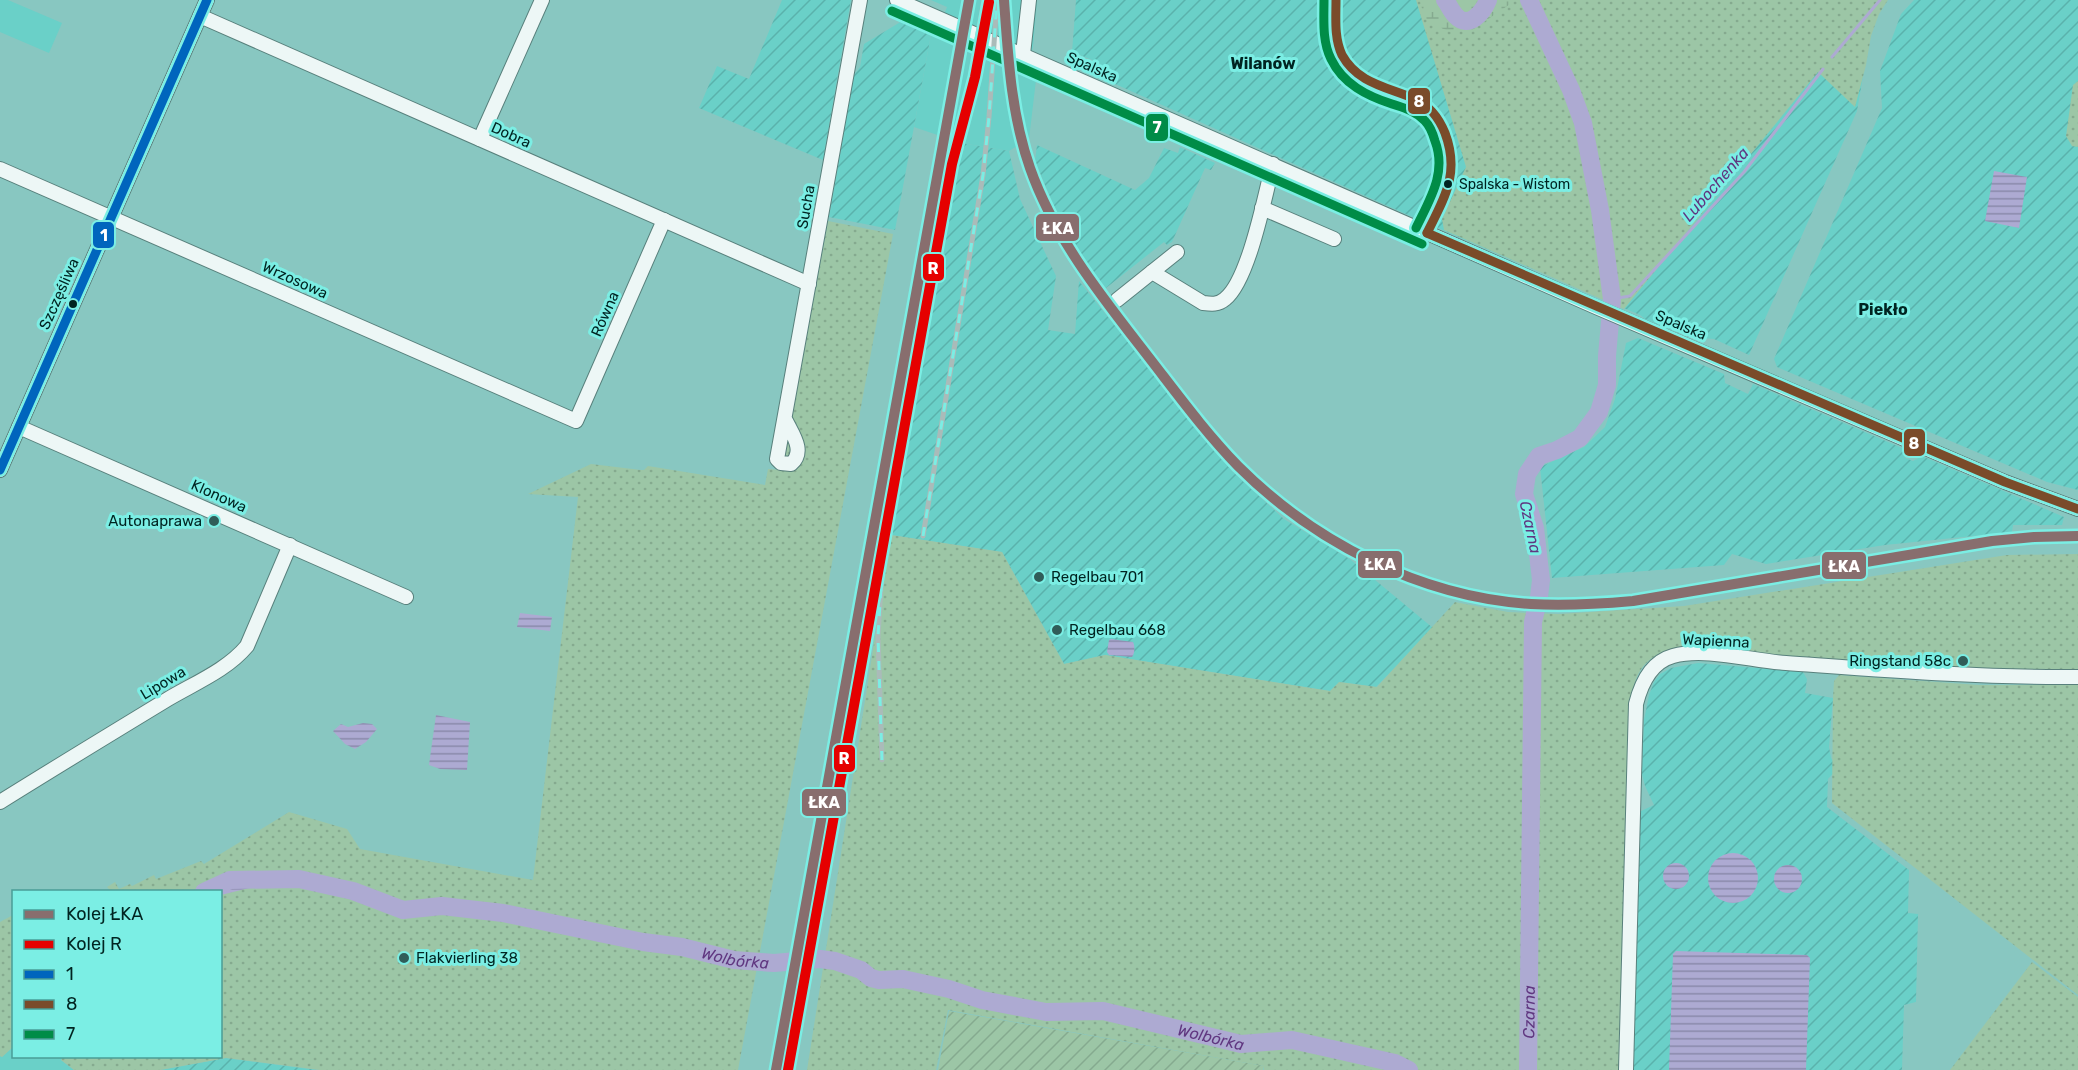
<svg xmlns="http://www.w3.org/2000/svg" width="2078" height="1070" font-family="Rubik,sans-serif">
	<defs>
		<pattern id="industrial-furrows" width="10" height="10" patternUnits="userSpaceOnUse" patternTransform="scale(1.5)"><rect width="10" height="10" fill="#6ad0c8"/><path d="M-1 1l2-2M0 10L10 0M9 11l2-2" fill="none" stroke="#5ab2ac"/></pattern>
		<pattern id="grass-dots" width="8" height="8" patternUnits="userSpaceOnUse" patternTransform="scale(1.5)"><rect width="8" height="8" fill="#9cc6a6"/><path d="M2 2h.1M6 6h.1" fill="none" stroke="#85aa8f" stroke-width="1.8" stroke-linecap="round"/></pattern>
		<pattern id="wetland-marsh" width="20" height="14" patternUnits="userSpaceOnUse" patternTransform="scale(1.5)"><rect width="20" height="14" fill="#9cc6a6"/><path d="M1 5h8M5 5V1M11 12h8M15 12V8" fill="none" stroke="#85aa8f"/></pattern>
		<pattern id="garden-furrows" width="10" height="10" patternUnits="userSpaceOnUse" patternTransform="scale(1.5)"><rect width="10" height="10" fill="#9cc6a6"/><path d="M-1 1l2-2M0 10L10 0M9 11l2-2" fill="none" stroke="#85aa8f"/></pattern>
		<pattern id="water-rules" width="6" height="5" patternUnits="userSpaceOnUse" patternTransform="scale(1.5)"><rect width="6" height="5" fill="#adaad2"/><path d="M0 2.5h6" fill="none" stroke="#8a8aaa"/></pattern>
	</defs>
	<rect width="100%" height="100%" fill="#88c7c1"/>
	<!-- built -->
	<g fill="#6ad0c8">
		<polygon points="0,0 8,0 62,23 49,53 0,32"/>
		<polygon points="931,0 1037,0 1033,47 1026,72 1036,80 1029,139 1009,151 961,143 914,127 932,29 938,31 947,7"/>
		<polygon points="13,1047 14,1056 64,1057 61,1060 74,1070 0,1070 0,1056 2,1057"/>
	</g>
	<!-- industrial -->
	<g fill="url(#industrial-furrows)">
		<polygon points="782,0 851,0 823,160 699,108 717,66 749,79"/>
		<polygon points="1076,0 1887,0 1878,14 1870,35 1857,111 1749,355 1714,339 1689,337 1645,319 1640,315 1417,219 1095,75 1100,63 1072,52"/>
		<polygon points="1914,0 2078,0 2078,490 2047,482 1777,367 1774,359 1882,108 1880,71 1901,14"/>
		<polygon points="907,18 932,29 895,230 829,217 854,75 860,67 864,44"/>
		<polygon points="961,143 1009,151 1020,199 1056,276 1048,330 1075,334 1079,281 1232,471 1284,519 1351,560 1433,628 1376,687 1340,682 1330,691 1105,655 1064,664 1002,552 891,535"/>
		<polygon points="1037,145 1135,190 1149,178 1164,148 1178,153 1180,147 1215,163 1211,170 1205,168 1172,242 1167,245 1164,242 1106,288 1091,270 1061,223 1035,161"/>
		<polygon points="1638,338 1724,374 1725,383 1748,394 1753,384 1902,448 1905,458 1913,461 1922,456 2064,517 2062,525 2013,525 2012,532 1885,545 1766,564 1732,554 1724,565 1552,578 1540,467 1584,447 1605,427 1615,399 1626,343"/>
		<polygon points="1698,663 1803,672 1807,679 1805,693 1833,698 1829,747 1831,758 1838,768 1828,779 1827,807 1909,870 1908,913 1918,914 1916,1002 1904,1005 1902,1070 1633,1070 1639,812 1654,805 1645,786 1642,774 1644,720 1649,695 1654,682 1660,674 1671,668"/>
		<polygon points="226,1058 317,1070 161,1070"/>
	</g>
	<!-- grass -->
	<g fill="url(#grass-dots)">
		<polygon points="1416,0 1888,0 1879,14 1871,36 1866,65 1855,107 1818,72 1624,309 1444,230 1442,219 1466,167"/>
		<polygon points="2078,81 2078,147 2072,146 2066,136 2073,85"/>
		<polygon points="828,221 893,234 738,1070 320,1070 226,1058 160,1070 74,1070 61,1060 64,1056 220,1056 220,892 106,891 110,890 107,887 115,882 119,889 130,884 132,886 154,875 156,879 201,861 204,864 289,812 347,829 360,849 533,880 578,497 528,494 591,464 641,470 644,470 648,466 765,485 768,469 782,470"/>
		<path d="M891 535 1002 552 1064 664 1105 655 1330 691 1339 682 1377 687 1455 602 1508 612 1559 614 1684 606 2007 555 2078 554V672H1987L1817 660 1683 647C1651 652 1634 667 1632 700L1621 1070H1264V1066L948 1010 936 1070H807Z"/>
		<polygon points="1839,675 1979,685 2078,685 2078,995 1832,803 1833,698 1834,681"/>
		<polygon points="13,915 13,1047 2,1057 0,1056 0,922"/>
		<polygon points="2032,962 2078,997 2078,1070 1950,1070"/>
	</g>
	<!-- wetland -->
	<polygon fill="url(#wetland-marsh)" points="1420,0 1516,0 1472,30 1451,32 1434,25 1424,17"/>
	<!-- garden -->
	<polygon fill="url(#garden-furrows)" points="949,1011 1264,1066 1263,1070 938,1070"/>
	<!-- water -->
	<g fill="url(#water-rules)">
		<polygon points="1994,171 2027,177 2019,228 1985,221"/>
		<polygon points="520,613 552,617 550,631 517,627"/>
		<path d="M1111 639 1133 642C1135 646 1135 653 1132 657L1109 655 1107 652 1109 640Z"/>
		<polygon points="436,715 470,722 467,770 440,769 429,765"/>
		<polygon points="363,723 372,724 377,729 366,742 355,749 345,744 333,731 341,724 348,727"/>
		<circle cx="1733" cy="878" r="25"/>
		<circle cx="1676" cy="876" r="13"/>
		<circle cx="1788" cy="879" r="14"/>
		<path d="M237 874 242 875 249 888 221 895 220 892 179 891C187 890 197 892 205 889 216 885 226 877 237 874Z"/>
		<polygon points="1676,951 1807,955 1810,958 1806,1070 1669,1070 1673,954"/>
	</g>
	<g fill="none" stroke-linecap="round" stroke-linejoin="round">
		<!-- stream -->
		<g stroke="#adaad2" stroke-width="3">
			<polyline points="1832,57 1880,0"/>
			<polyline points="1612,299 1630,296 1744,172 1823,69"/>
		</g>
		<!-- river -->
		<g stroke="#adaad2" stroke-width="18">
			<path d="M1445 0C1449 5 1451 11 1456 16 1469 30 1483 12 1488 0"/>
			<path id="s1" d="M204 892 230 880 299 879 353 891 403 910 442 906 503 913 643 942 682 947 734 960 774 963 820 959 835 961 861 970 871 978 879 980 903 979 949 989 982 1000 1046 1012 1103 1011 1241 1044 1292 1040 1395 1063 1409 1070"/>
			<path id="s2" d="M1528 1070 1533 622 1539 597 1541 580 1535 528 1524 494 1527 474 1539 456 1557 450 1580 438 1599 412 1607 385V356L1612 299 1600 210 1583 123 1571 90 1529 0"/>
		</g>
		<!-- minor casing -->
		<g stroke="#58807c" stroke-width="16">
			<g id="minor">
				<polyline points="897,0 1596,307 2005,482 2078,509"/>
				<polyline points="200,16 809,284"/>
				<polyline points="1023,54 1029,0"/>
				<polyline points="480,139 542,0"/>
				<polyline points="0,169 576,421 664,220"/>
				<polyline points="1262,208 1334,239"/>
				<polyline points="1152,272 1177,252"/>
				<path d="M1117 300 1152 272 1203 303C1211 304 1218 305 1225 299 1249 280 1265 195 1273 164"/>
				<path d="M785 419C792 434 806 451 791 464L781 463 777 459 860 0"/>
				<polyline points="19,427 406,597"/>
				<polyline points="0,470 207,0"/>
				<path d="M0 802C56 767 112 733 168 699 195 683 227 670 247 646L290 545"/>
				<path d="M1626 1070 1636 704C1641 684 1651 662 1673 656 1705 647 1753 661 1786 663 1884 670 1981 678 2078 677"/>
			</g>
		</g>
		<!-- minor -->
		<use href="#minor" stroke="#edf7f6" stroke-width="14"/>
		<!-- rail casing -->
		<g stroke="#aabbb9" stroke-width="5">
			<g id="rail">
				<polyline points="923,536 983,175 989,117 997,0"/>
				<polyline points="882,760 878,636 882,570 984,0"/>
			</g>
		</g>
		<!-- rail -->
		<use href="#rail" stroke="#7beee4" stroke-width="3" stroke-dasharray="9" stroke-linecap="butt"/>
		<!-- bus-1 casing -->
		<g stroke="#7beee4" stroke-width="14">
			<polyline id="bus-1" points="0,470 207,0"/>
		</g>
		<!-- bus-2 casing -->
		<g stroke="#7beee4" stroke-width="14">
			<g id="bus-2">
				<path d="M1336 0C1336 18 1334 38 1342 55 1358 84 1388 87 1415 99 1430 106 1439 118 1445 133 1460 173 1445 197 1427 233"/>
				<polyline points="1427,233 2005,482 2078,509"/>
			</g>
		</g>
		<!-- bus-3 casing -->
		<g stroke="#7beee4" stroke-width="14">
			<g id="bus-3">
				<path d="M1324 0C1324 20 1322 41 1331 59 1343 84 1367 96 1392 104 1404 108 1416 111 1425 121 1430 126 1433 134 1435 141 1447 173 1430 199 1416 228"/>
				<polyline points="892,11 1422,244"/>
			</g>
		</g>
		<!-- bus-1 -->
		<use href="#bus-1" stroke="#0065bd" stroke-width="9"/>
		<!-- bus-2 -->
		<use href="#bus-2" stroke="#7a4b2a" stroke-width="9"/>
		<!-- bus-3 -->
		<use href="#bus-3" stroke="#008c47" stroke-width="9"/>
		<!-- rail-1 casing -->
		<g stroke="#7beee4" stroke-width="15">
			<g id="rail-1">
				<path d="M1004 0C1008 56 1011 114 1030 168 1056 242 1107 303 1154 364 1181 399 1207 434 1238 466 1315 543 1421 597 1531 604 1565 606 1599 604 1633 601L1992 541 2034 537 2078 536"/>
				<polyline points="776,1070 969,0"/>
			</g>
		</g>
		<!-- rail-2 casing -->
		<g stroke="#7beee4" stroke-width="15">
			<polyline id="rail-2" points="788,1070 952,164 975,77 989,2"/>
		</g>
		<!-- rail-1 -->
		<use href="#rail-1" stroke="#886e6e" stroke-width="10"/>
		<!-- rail-2 -->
		<use href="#rail-2" stroke="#e50000" stroke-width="10"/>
	</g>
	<!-- markers -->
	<g fill="#002421" stroke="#7beee4" stroke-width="2">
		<circle cx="1448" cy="184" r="5"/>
		<circle cx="73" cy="304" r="5"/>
	</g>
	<g fill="#305d59" stroke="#7beee4" stroke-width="2">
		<circle cx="214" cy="521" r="6"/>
		<circle cx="1039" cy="577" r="6"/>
		<circle cx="1057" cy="630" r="6"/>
		<circle cx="1963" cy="661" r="6"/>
		<circle cx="404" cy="958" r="6"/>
	</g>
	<g text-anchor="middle" stroke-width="6" stroke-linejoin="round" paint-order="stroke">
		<!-- bus labels -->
		<g font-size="14" fill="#002421" stroke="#7beee4" text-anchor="start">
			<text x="1459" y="189">Spalska - Wistom</text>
		</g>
		<!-- street labels -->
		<g font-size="15" fill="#002421" stroke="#7beee4">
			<text transform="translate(1092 67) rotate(24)" y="5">Spalska</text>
			<text transform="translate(511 135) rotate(24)" y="5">Dobra</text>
			<text transform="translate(806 207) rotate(-80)" y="5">Sucha</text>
			<text transform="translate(295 280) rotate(24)" y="5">Wrzosowa</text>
			<text transform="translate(59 294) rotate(-66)" y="5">Szczęśliwa</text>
			<text transform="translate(605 314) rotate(-66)" y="5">Równa</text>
			<text transform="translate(1681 325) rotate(23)" y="5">Spalska</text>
			<text transform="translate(219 496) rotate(24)" y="5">Klonowa</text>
			<text transform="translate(1716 641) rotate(3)" y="5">Wapienna</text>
			<text transform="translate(163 683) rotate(-31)" y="5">Lipowa</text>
		</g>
		<!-- poi labels -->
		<g font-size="15" fill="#002421" stroke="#7beee4" text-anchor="start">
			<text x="202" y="526" text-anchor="end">Autonaprawa</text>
			<text x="1051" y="582">Regelbau 701</text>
			<text x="1069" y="635">Regelbau 668</text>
			<text x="1951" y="666" text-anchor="end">Ringstand 58c</text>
			<text x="416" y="963">Flakvierling 38</text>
		</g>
		<!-- neighbourhood labels -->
		<g font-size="16" font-weight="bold" fill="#002421" stroke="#7beee4">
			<text x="1263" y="69">Wilanów</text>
			<text x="1883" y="315">Piekło</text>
		</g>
		<!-- water labels -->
		<g font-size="16" font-style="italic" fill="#603780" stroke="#7beee4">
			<text transform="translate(1715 184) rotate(-49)" y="6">Lubochenka</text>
			<text transform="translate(1531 527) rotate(78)" y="6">Czarna</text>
			<text dy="6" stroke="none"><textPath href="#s1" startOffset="544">Wolbórka</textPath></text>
			<text dy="6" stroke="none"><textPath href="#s2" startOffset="58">Czarna</textPath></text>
			<text dy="6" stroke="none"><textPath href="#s1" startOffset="1032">Wolbórka</textPath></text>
		</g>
	</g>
	<g stroke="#7beee4" stroke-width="2">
		<rect x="1407" y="87" width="24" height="28" rx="6" fill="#7a4b2a"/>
		<rect x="1145" y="113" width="24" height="29" rx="6" fill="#008c47"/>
		<rect x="1035" y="213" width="45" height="29" rx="6" fill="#886e6e"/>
		<rect x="92" y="221" width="23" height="28" rx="6" fill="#0065bd"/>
		<rect x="922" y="253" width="23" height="29" rx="6" fill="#e50000"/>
		<rect x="1903" y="428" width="23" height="29" rx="6" fill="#7a4b2a"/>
		<rect x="1357" y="550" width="46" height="29" rx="6" fill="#886e6e"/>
		<rect x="1821" y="551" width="46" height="29" rx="6" fill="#886e6e"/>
		<rect x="833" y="744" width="23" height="29" rx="6" fill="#e50000"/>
		<rect x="801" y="788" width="46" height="29" rx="6" fill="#886e6e"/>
	</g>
	<g font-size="16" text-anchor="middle" font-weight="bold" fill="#fff">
		<text x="1419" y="107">8</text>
		<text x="1157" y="133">7</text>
		<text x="1058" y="234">ŁKA</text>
		<text x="104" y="241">1</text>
		<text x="933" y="274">R</text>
		<text x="1914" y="449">8</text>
		<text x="1380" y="570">ŁKA</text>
		<text x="1844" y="572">ŁKA</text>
		<text x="844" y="764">R</text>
		<text x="824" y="808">ŁKA</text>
	</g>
	<!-- legend -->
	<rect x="12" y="890" width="210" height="168" fill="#7beee4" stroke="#4a9d96" stroke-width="1.5"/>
	<rect x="24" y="910" width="30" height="9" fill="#886e6e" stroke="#4a9d96" stroke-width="1.5"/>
	<text x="66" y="920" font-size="18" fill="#002421">Kolej ŁKA</text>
	<rect x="24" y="940" width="30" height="9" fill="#e50000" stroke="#4a9d96" stroke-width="1.5"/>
	<text x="66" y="950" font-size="18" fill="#002421">Kolej R</text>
	<rect x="24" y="970" width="30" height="9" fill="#0065bd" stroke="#4a9d96" stroke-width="1.5"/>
	<text x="66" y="980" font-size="18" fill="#002421">1</text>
	<rect x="24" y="1000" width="30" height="9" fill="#7a4b2a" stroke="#4a9d96" stroke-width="1.5"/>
	<text x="66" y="1010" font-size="18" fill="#002421">8</text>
	<rect x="24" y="1030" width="30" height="9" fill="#008c47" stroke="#4a9d96" stroke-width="1.5"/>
	<text x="66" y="1040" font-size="18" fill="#002421">7</text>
</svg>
